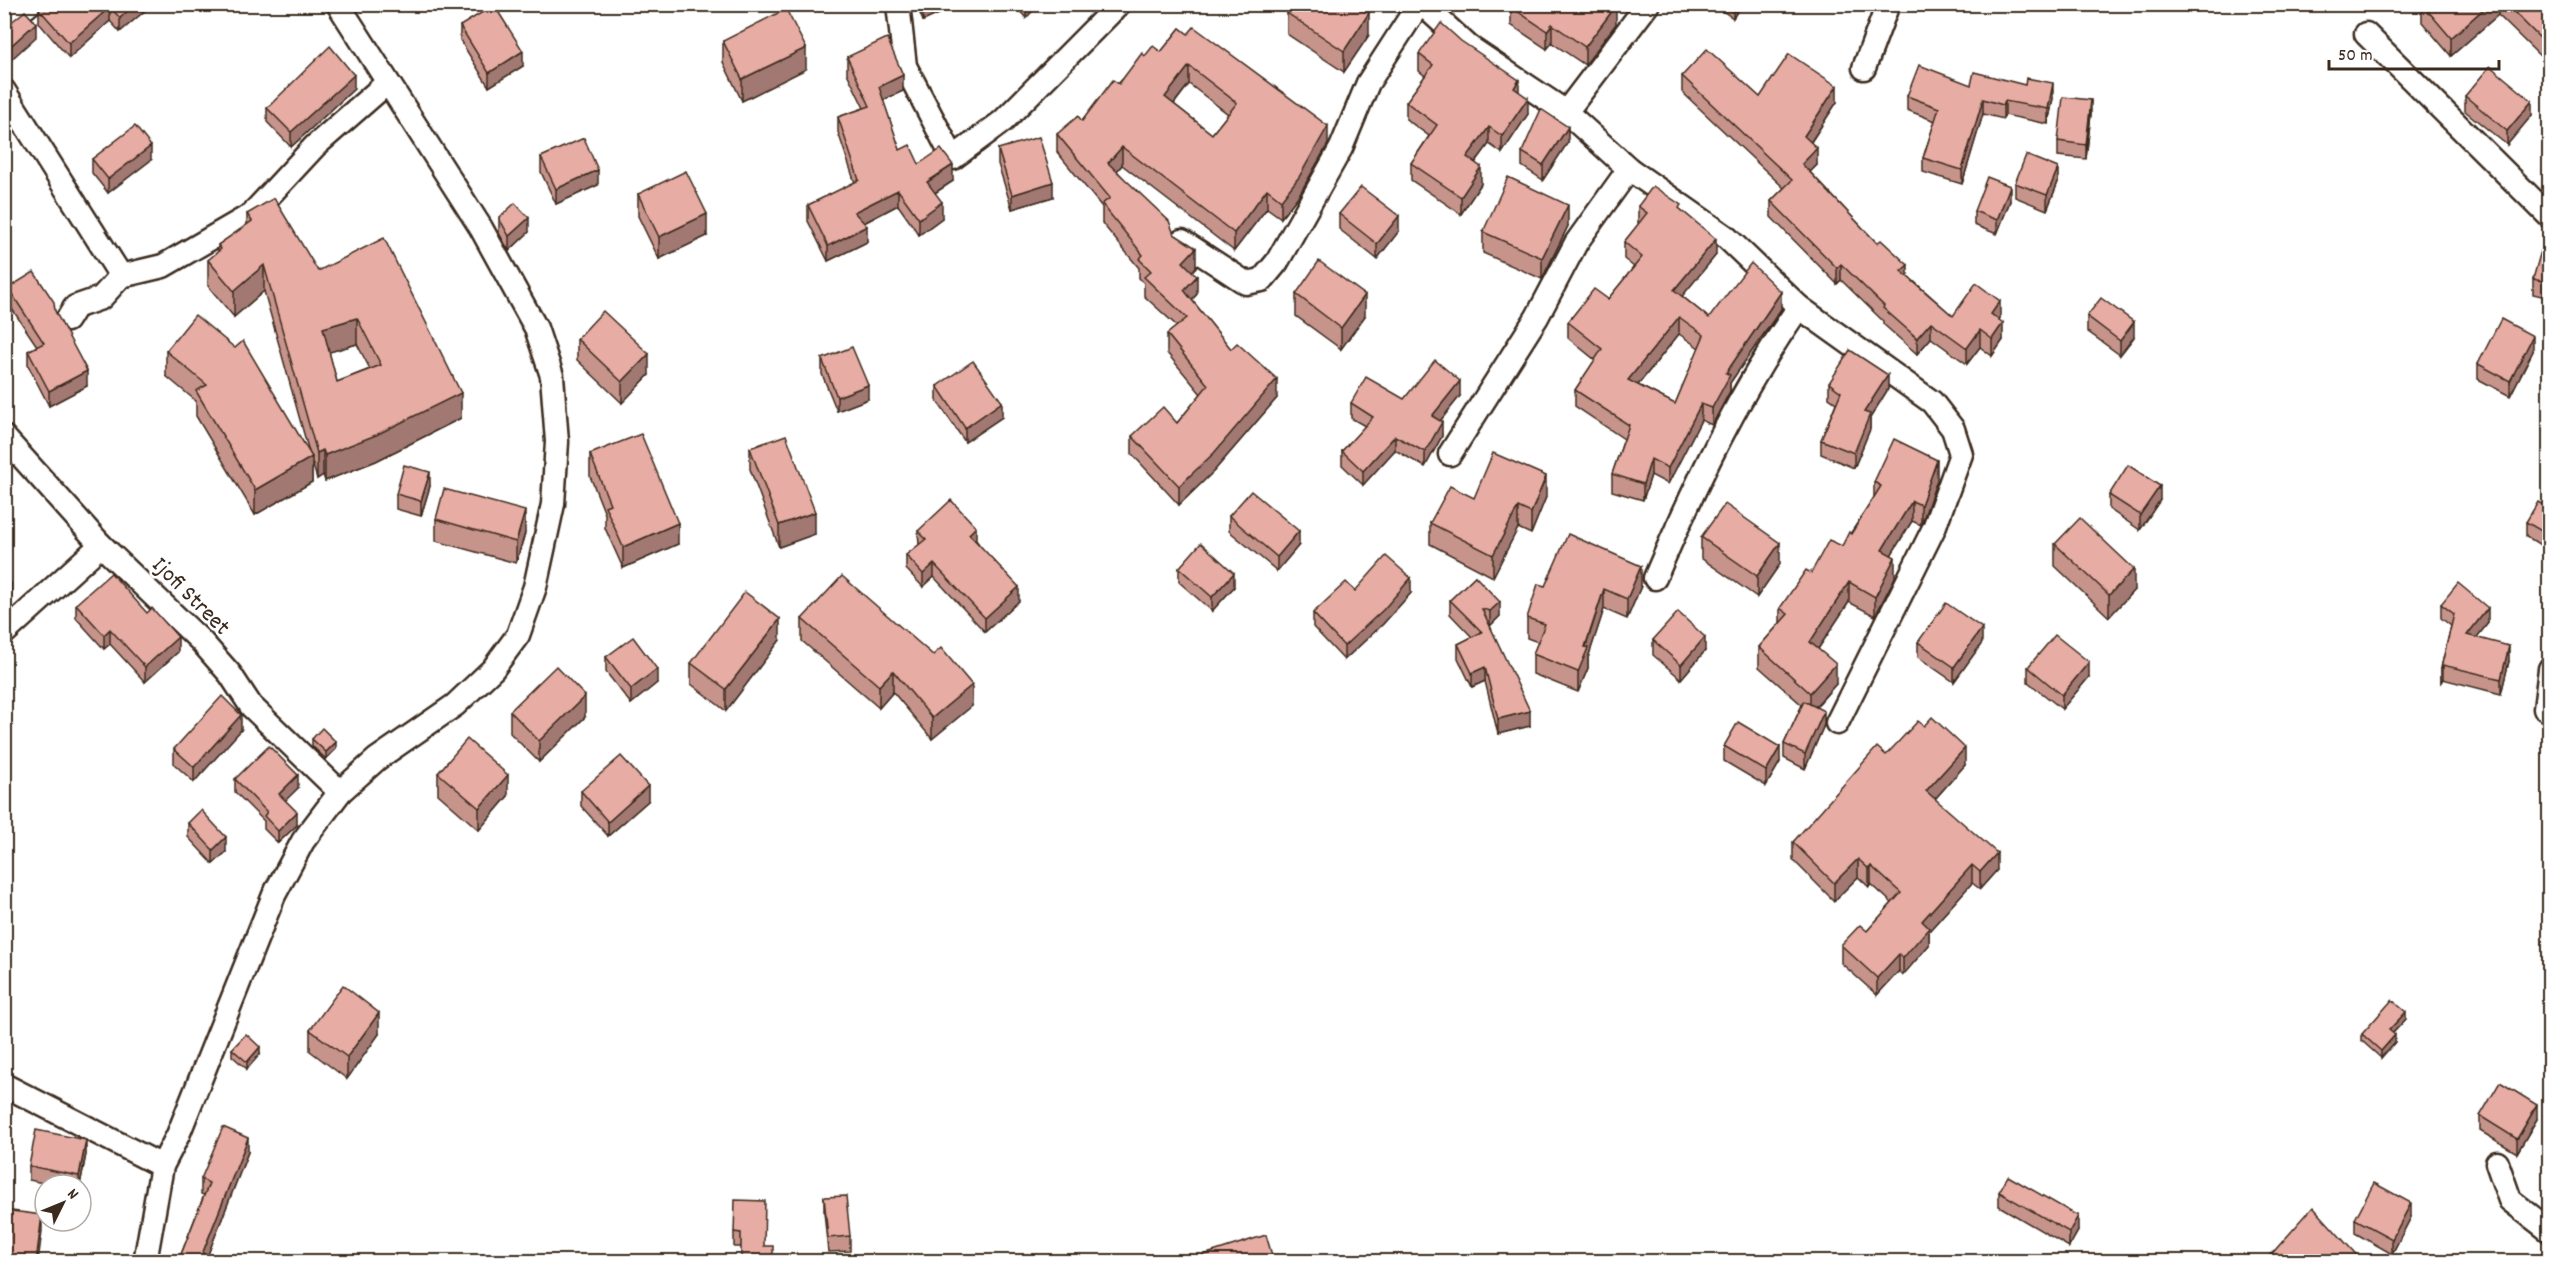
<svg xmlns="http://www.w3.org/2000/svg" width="2554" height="1266" font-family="Dekko,sans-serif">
	<rect width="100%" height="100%" fill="#fff"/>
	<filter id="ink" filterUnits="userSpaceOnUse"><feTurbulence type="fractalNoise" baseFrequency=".0167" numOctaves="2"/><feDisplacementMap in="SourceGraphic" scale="12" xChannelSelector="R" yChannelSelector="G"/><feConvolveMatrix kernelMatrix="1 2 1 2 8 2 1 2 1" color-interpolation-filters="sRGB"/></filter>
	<g filter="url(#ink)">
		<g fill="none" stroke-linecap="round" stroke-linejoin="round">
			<!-- minor casing -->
			<g stroke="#3b2a1e" stroke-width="27">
				<g id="minor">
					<polyline points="898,4 905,66 953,158 1003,121 1119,4"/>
					<polyline points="1422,4 1469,47 1566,112 1629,169 1725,236 1799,307 1932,402 1953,429 1961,454 1934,528 1837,723"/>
					<polyline points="4,25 29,4"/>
					<polyline points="2366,34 2550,217"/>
					<polyline points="1864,68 1888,4"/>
					<polyline points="4,91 121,276"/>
					<polyline points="1566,112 1648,4"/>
					<polyline points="1182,241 1246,283 1262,280 1277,262 1341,148 1368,83 1419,4"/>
					<polyline points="67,320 75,307 101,298 121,276 163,266 251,215 315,146 387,83"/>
					<polyline points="4,437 101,545 201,641 230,674 251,706 340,792"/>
					<polyline points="1450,454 1537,317 1576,243 1629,169"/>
					<path d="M1655 578C1696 483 1739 392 1799 307"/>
					<polyline points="4,633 101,545"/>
					<polyline points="2550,669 2545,709 2550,711"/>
					<polyline points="4,1085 162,1166"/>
					<polyline points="2497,1163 2510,1200 2550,1231"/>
					<polyline points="145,1262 162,1166 178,1135 274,895 303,841 340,792 377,759 455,705 493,669 518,635 535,587 553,504 557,442 552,376 536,328 481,228 338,4"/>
				</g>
			</g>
			<!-- minor -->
			<use href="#minor" stroke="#fff" stroke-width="22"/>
		</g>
		<!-- wall -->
		<g fill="#c7948c" stroke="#3b2a1e" stroke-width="1.5" fill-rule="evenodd">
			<polygon points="147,4 147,9 120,32 110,21 69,58 39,23 39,9"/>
			<polygon points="916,4 959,4 959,5 923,21"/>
			<polygon points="1013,4 1039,4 1026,18"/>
			<polygon points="1712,4 1742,4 1733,18"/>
			<polygon points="2005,4 2014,4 2013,8"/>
			<polygon points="2422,4 2548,4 2550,6 2550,62 2548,64 2498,15 2451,56 2422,22"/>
			<polygon points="1511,7 1616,24 1585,65 1552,43 1547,49 1511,25"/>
			<polygon points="1287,13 1369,35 1344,72 1287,34"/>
			<polygon points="460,26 523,66 489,87 460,40"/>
			<path d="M1180 28 1328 144 1299 195 1281 218 1267 208 1234 251 1122 165 1117 171 1174 234 1196 267 1192 271 1197 294 1192 300 1231 349 1277 398 1214 471 1179 505 1132 454V436L1177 423 1201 394 1167 353V334L1177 326 1144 296V283L1139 278V268L1102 223V207L1057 152V134L1082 121 1145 56 1161 52ZM1189 84 1228 114 1212 134 1174 104Z"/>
			<polygon points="723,41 806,69 742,101 723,62"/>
			<polygon points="1419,54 1519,92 1528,114 1502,153 1489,144 1475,163 1481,184 1461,214 1411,180 1411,163 1429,136 1406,119 1406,102 1425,76 1419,71"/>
			<polygon points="847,57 903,91 883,100 900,150 919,164 953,181 935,193 942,218 919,235 898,205 864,223 867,242 828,261 808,221 808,205 855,183 838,132 838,117 864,108 847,73"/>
			<polygon points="1682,76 1760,97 1837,102 1811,142 1817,165 1810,172 1908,276 1953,316 2000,318 1999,320 2003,340 1992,356 1980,347 1967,364 1931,338 1917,354 1883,324 1883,321 1841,280 1837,284 1771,217 1771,201 1784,188 1682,92"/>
			<polygon points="1971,85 2053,98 2048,124 2005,115 2003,119 1983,114 1962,184 1923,172 1923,158 1935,121 1907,110 1907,96"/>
			<polygon points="354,89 291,147 267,122 267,108"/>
			<polygon points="2465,96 2532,115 2507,145 2465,111"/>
			<polygon points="2091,114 2086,159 2058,156 2058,141"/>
			<polygon points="1568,142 1543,180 1522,166 1522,152"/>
			<polygon points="998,149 1053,197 1012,209 998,164"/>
			<polygon points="541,157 598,185 556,204 541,172"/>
			<polygon points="92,159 151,160 108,193 92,173"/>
			<polygon points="2058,182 2047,210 2015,197 2015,183"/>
			<polygon points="638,194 707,236 659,259 638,216"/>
			<polygon points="2010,201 1997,234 1974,225 1974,211"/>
			<path d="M1638 206 1681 210 1716 255 1682 296 1709 318 1781 309 1730 383V391L1712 425 1701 420 1668 484 1651 475 1643 500 1612 491V474L1624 439 1575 406V390L1595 360 1568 338V322L1608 299 1634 267 1624 259V242L1639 224 1638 223ZM1679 334 1699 348 1675 404 1638 385Z"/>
			<path d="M247 214 318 271 461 418 376 461 325 481 323 475 317 479 312 462V482L255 515 196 416V401L166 376V351L309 452 264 291 234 317 208 286V260L218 252V245L247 225ZM357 344 370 369 337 382 329 352Z"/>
			<polygon points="1339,214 1399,231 1377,259 1339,229"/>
			<polygon points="499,218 529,232 509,251 499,233"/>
			<polygon points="1568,226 1542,279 1483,253 1483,232"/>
			<polygon points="2550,234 2550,298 2533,294 2533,279"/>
			<polygon points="8,288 55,311 87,386 49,406 28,365 28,351 37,346 8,303"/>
			<polygon points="1296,294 1365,316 1341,349 1296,316"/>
			<polygon points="2087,316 2134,337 2120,355 2087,331"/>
			<polygon points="577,339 649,375 622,403 577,360"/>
			<polygon points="2533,351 2510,396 2478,379 2478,364"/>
			<polygon points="822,359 868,399 837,411 822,374"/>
			<polygon points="1829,383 1888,389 1870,418 1870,429 1854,468 1821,454 1821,440 1836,403 1829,398"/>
			<polygon points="937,386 1002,417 965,442 937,401"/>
			<polygon points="1460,396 1440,421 1442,436 1425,467 1395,450 1363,485 1342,465 1342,451 1365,426 1351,418 1351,403"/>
			<polygon points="750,448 815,534 779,547 750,469"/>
			<polygon points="590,454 678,544 623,568 605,528 605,514 590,476"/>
			<polygon points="1937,480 1921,525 1912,521 1891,555 1895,577 1875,616 1849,602 1818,649 1836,684 1816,707 1824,725 1805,769 1784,758 1784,744 1802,705 1759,667 1759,647 1780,623 1780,608 1811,573 1842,546 1874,498 1874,482"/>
			<polygon points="430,486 421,516 396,509 396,494"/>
			<polygon points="2109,495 2160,500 2140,530 2109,509"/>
			<polygon points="1546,497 1531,534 1518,528 1493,577 1430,544 1430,523 1474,498"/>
			<polygon points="2550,509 2550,551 2526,536 2526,522"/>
			<polygon points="1229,516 1299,545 1277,571 1229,531"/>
			<polygon points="436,519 525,533 516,563 436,541"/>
			<polygon points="918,531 976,540 1019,601 985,632 934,577 923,587 906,569 906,555 919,545"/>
			<polygon points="1701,537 1780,564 1757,597 1701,558"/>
			<polygon points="2055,544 2134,590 2109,617 2055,566"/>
			<polygon points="1179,568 1234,587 1212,611 1179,582"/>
			<polygon points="1475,576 1500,616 1490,626 1530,726 1498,734 1485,681 1472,687 1458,658 1458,644 1472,637 1450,614 1450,600"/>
			<polygon points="1545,586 1641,586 1627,619 1604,609 1588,658 1588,668 1578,692 1533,674 1533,654 1538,642 1527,638 1527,618"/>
			<polygon points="1355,591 1411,593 1383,624 1344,660 1313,627 1313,613"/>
			<polygon points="76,604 178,652 145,682 110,644 104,649 76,618"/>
			<polygon points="2441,604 2488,623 2476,638 2509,661 2501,694 2443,679 2441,682 2441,668 2451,626 2441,618"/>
			<polygon points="802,619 972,706 932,739 893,692 879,708 802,641"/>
			<polygon points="780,640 726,711 691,684 691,663"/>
			<polygon points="1653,640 1705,651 1681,679 1653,655"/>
			<polygon points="1918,642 1982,643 1954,682 1918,657"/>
			<polygon points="606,657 657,683 631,704 606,672"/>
			<polygon points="2028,667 2089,677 2062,709 2028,682"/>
			<polygon points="510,711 585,717 539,762 510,733"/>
			<polygon points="241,730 194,782 174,764 174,749"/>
			<polygon points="312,739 336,749 326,759 312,746"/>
			<polygon points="1724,746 1780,762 1766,786 1724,761"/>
			<polygon points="1886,755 1965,765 1935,799 1997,870 1980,889 1972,883 1929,931 1929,945 1903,975 1899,971 1877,995 1841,963 1841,945 1867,931 1892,903 1871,884 1869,887 1858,877 1834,901 1793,860 1793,842"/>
			<polygon points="438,773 508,796 479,830 438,794"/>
			<polygon points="235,779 298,788 285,800 297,825 278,843 264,829 264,821 235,792"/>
			<polygon points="581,791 648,801 608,836 581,806"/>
			<polygon points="188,823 226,852 213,864 188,837"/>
			<polygon points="2406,1019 2393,1033 2395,1042 2381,1058 2362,1041 2362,1034"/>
			<polygon points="310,1030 379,1034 347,1079 310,1051"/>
			<polygon points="232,1049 260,1054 247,1069 232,1056"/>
			<polygon points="2480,1116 2537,1119 2517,1153 2480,1131"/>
			<polygon points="248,1152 205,1262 180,1262 180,1257 204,1195 201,1194 201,1179"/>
			<polygon points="86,1154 80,1185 52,1185 29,1180 29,1166"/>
			<polygon points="1999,1192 2078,1231 2069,1247 1999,1206"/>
			<polygon points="824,1197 850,1236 850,1251 828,1252 824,1212"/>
			<polygon points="765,1201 741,1247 734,1247 734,1232"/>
			<polygon points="2411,1217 2392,1254 2355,1233 2355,1219"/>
		</g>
		<!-- shaded-wall -->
		<g fill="#a27872" stroke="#3b2a1e" stroke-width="1.5">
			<polygon points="135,4 147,4 147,9 120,32 120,18"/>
			<polygon points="365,4 374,4 365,9"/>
			<polygon points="929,4 959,4 959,5 923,21 923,7"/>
			<polygon points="1026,4 1039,4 1026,18"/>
			<polygon points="1733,4 1742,4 1733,18"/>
			<polygon points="2489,4 2498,4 2498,15 2451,56 2451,38"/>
			<polygon points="1616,6 1616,24 1585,65 1585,47"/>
			<polygon points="110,7 110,21 69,58 69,43"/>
			<polygon points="1369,13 1369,35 1344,72 1344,51"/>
			<polygon points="36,23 36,37 4,66 4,52"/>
			<polygon points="1552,24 1552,43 1547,49 1547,31"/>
			<polygon points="2550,45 2550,62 2548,64 2548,46"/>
			<polygon points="806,48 806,69 742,101 742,79"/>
			<polygon points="523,51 523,66 489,87 489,73"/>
			<polygon points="1189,66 1189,84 1165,115 1165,97"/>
			<polygon points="354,75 354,89 291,147 291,132"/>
			<polygon points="903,75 903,91 879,102 879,87"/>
			<polygon points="1519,80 1519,97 1514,88"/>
			<polygon points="2053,83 2053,98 2048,124 2048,109"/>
			<polygon points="1837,86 1837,102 1804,152 1804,136"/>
			<polygon points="1528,98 1528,114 1502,153 1502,136"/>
			<polygon points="1983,99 1983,114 1962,184 1962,170"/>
			<polygon points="2091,100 2091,114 2086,159 2086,145"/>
			<polygon points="2005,101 2005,115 2003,119 2003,105"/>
			<polygon points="2532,101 2532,115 2507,145 2507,131"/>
			<polygon points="1328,126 1328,144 1299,195 1281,218 1281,200"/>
			<polygon points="1489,127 1489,144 1467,174 1467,157"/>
			<polygon points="1568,127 1568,142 1543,180 1543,165"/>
			<polygon points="151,146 151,160 108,193 108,179"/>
			<polygon points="1122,147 1122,165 1108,181 1108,163"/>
			<polygon points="1817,148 1817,165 1802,180 1802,164"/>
			<polygon points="953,165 953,181 927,198 927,182"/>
			<polygon points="1481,167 1481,184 1461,214 1461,197"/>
			<polygon points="2058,168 2058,182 2047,210 2047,195"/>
			<polygon points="598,170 598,185 556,204 556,189"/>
			<polygon points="1053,182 1053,197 1012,209 1012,195"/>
			<polygon points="2010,186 2010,201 1997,234 1997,220"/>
			<polygon points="1267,189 1267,208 1234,251 1234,233"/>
			<polygon points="898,190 898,205 854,228 854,212"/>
			<polygon points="942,202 942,218 919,235 919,219"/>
			<polygon points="1568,205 1568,226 1542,279 1542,258"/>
			<polygon points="707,214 707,236 659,259 659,237"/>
			<polygon points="1399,216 1399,231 1377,259 1377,244"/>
			<polygon points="529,218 529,232 509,251 509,236"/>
			<polygon points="867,226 867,242 828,261 828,246"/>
			<polygon points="1716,239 1716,255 1674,306 1674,290"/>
			<polygon points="1196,248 1196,267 1183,281 1183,262"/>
			<polygon points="1841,264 1841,280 1837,284 1837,268"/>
			<polygon points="264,265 264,291 234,317 234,291"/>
			<polygon points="1908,265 1908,281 1901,271"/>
			<polygon points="1197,276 1197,294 1184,308 1184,290"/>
			<polygon points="1781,292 1781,309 1730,383 1730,391 1712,425 1712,408 1726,373"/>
			<polygon points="1365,295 1365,316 1341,349 1341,328"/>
			<polygon points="2000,301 2000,318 1991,331 1991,314"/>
			<polygon points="1679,317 1679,334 1628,397 1628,380"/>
			<polygon points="357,318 357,344 323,354 323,328"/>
			<polygon points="1931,322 1931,338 1917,354 1917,338"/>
			<polygon points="2134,322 2134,337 2120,355 2120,341"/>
			<polygon points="2003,323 2003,340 1992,356 1992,339"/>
			<polygon points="1980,330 1980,347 1967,364 1967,348"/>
			<polygon points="2533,336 2533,351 2510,396 2510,381"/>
			<polygon points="649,354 649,375 622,403 622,382"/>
			<polygon points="87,371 87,386 49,406 49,391"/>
			<polygon points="1888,375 1888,389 1870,418 1870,429 1854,468 1854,453 1864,412"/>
			<polygon points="1277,379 1277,398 1214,471 1179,505 1179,486"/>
			<polygon points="1460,381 1460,396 1432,431 1432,416"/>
			<polygon points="868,385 868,399 837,411 837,397"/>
			<polygon points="461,393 461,418 376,461 325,481 325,455"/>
			<polygon points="1002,402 1002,417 965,442 965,428"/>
			<polygon points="1701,404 1701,420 1668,484 1668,468"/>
			<polygon points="1442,422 1442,436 1425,467 1425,452"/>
			<polygon points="1395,436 1395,450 1363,485 1363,471"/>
			<polygon points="323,450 323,475 317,479 317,453"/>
			<polygon points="312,457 312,482 255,515 255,490"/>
			<polygon points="1651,459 1651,475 1643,500 1643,484"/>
			<polygon points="1937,460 1937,480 1921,525 1921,505"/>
			<polygon points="430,472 430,486 421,516 421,501"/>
			<polygon points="1546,476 1546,497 1531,534 1531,513"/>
			<polygon points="2160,486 2160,500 2140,530 2140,515"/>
			<polygon points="1912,501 1912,521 1882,570 1882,550"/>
			<polygon points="1518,507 1518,528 1493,577 1493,555"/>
			<polygon points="525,511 525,533 516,563 516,542"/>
			<polygon points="815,512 815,534 779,547 779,525"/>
			<polygon points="678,523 678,544 623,568 623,547"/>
			<polygon points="976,527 976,540 969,547 969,534"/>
			<polygon points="1299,531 1299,545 1277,571 1277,557"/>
			<polygon points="1780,543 1780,564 1757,597 1757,576"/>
			<polygon points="1895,557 1895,577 1875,616 1875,597"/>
			<polygon points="934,564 934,577 923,587 923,574"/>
			<polygon points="1641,566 1641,586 1627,619 1627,599"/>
			<polygon points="2134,569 2134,590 2109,617 2109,595"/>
			<polygon points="1234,573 1234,587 1212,611 1212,597"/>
			<polygon points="1411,578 1411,593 1383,624 1344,660 1344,646"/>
			<polygon points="1849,582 1849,602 1810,661 1810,642"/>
			<polygon points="11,584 11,605 4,611 4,589"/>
			<polygon points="1019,587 1019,601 985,632 985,618"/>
			<polygon points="1604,589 1604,609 1588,658 1588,668 1578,692 1578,672"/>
			<polygon points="1500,602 1500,616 1490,626 1490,611"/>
			<polygon points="2488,608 2488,623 2467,650 2467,635"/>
			<polygon points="780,619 780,640 726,711 726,689"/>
			<polygon points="1982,628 1982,643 1954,682 1954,667"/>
			<polygon points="110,629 110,644 104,649 104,635"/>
			<polygon points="178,637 178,652 145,682 145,667"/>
			<polygon points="1705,637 1705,651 1681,679 1681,665"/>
			<polygon points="2509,646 2509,661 2501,694 2501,679"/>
			<polygon points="2089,662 2089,677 2062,709 2062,695"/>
			<polygon points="1836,664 1836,684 1810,712 1810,693"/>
			<polygon points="2443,665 2443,679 2441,682 2441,668"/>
			<polygon points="1485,667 1485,681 1472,687 1472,673"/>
			<polygon points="657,669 657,683 631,704 631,689"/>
			<polygon points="893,671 893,692 879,708 879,686"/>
			<polygon points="972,685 972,706 932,739 932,718"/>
			<polygon points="585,696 585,717 539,762 539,741"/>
			<polygon points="1530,711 1530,726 1498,734 1498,719"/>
			<polygon points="1824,711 1824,725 1805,769 1805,754"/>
			<polygon points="241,715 241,730 194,782 194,767"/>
			<polygon points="336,742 336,749 326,759 326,752"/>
			<polygon points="1780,747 1780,762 1766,786 1766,771"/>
			<polygon points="1965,748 1965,765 1926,809 1926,791"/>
			<polygon points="298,775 298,788 279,807 279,794"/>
			<polygon points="508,775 508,796 479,830 479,808"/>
			<polygon points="648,786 648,801 608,836 608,822"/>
			<polygon points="297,812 297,825 278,843 278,831"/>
			<polygon points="226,837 226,852 213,864 213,850"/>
			<polygon points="1997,853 1997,870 1980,889 1980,872"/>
			<polygon points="1858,859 1858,877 1834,901 1834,883"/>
			<polygon points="1972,865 1972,883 1929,931 1929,945 1903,975 1903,958 1922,921"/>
			<polygon points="1871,866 1871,884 1869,887 1869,869"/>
			<polygon points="1899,954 1899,971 1877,995 1877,978"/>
			<polygon points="2406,1012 2406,1019 2389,1037 2389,1030"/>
			<polygon points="379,1013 379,1034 347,1079 347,1057"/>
			<polygon points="2395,1035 2395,1042 2381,1058 2381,1051"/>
			<polygon points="260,1047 260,1054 247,1069 247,1062"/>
			<polygon points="2537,1105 2537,1119 2517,1153 2517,1139"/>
			<polygon points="248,1138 248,1152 205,1262 199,1262"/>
			<polygon points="86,1140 86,1154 80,1185 79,1185 79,1176"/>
			<polygon points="2411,1203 2411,1217 2392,1254 2392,1239"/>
			<polygon points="42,1215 42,1231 38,1262 36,1262"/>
			<polygon points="2078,1216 2078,1231 2069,1247 2069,1232"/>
		</g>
		<!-- building -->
		<g fill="#e7aca3" stroke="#3b2a1e" stroke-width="1.5" fill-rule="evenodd">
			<polygon points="43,4 135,4 120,18 110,7 69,43 39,9"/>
			<polygon points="1292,4 1355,4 1369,13 1344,51 1287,13"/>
			<polygon points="1513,4 1613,4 1616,6 1585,47 1552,24 1547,31 1511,7"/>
			<polygon points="2422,4 2489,4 2451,38"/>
			<polygon points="2506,4 2548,4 2550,6 2550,45 2548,46"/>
			<polygon points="494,5 523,51 489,73 460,26"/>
			<polygon points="786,9 806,48 742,79 723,41"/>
			<polygon points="25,11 36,23 4,52 4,28"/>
			<polygon points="1441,23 1461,41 1519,80 1514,88 1528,98 1502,136 1489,127 1467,157 1481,167 1461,197 1411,163 1437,125 1406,102 1433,65 1419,54"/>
			<path d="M1194 27 1328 126 1299 177 1281 200 1267 189 1234 233 1122 147 1108 163 1169 221 1174 234 1196 248 1183 262 1197 276 1184 290 1231 349 1237 343 1277 379 1214 453 1179 486 1132 436 1163 407 1177 423 1208 385 1167 334 1187 318 1144 277 1151 271 1139 259 1143 255 1102 204 1110 198 1057 134 1078 116 1082 121 1113 80 1119 84 1142 53 1145 56 1153 46 1161 52 1180 28 1188 34ZM1189 66 1237 103 1212 134 1165 97Z"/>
			<polygon points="887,38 903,75 879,87 900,150 910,145 919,164 941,149 953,165 927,182 942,202 919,219 898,190 854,212 867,226 828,246 808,205 859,180 838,117 870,106 847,57"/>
			<polygon points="330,46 354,75 291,132 267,108"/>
			<polygon points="1707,49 1760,97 1789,54 1837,86 1804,136 1817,148 1802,164 1877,243 1881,240 1908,265 1901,271 1953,316 1976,283 2000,301 1991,314 2003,323 1992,339 1980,330 1967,348 1931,322 1917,338 1883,308 1884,306 1841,264 1837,268 1771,201 1792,180 1682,76"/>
			<polygon points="1919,65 1971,85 1974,72 2025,85 2026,78 2053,83 2048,109 2005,101 2003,105 1983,99 1962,170 1923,158 1939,108 1907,96"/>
			<polygon points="2490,66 2532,101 2507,131 2465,96"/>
			<polygon points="2063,97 2091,100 2086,145 2058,141"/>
			<polygon points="1541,109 1568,127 1543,165 1522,152"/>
			<polygon points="135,126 151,146 108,179 92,159"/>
			<polygon points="1039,137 1053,182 1012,195 998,149"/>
			<polygon points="584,138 598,170 556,189 541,157"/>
			<polygon points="2026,155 2058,168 2047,195 2015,183"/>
			<polygon points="686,171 707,214 659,237 638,194"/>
			<polygon points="1508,177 1568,205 1542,258 1483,232"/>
			<polygon points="1987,177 2010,186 1997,220 1974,211"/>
			<path d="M1653 186 1681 205 1679 208 1716 239 1674 290 1709 318 1751 263 1781 292 1726 373 1730 375 1712 408 1701 404 1668 468 1651 459 1643 484 1612 474 1629 425 1575 390 1602 349 1568 322 1594 289 1608 299 1642 257 1624 242 1647 213 1638 206ZM1679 317 1704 335 1675 404 1628 380Z"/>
			<polygon points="1361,187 1399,216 1377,244 1339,214"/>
			<path d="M274 198 318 271 384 238 461 393 376 435 325 455 323 450 317 453 264 265 234 291 208 260 221 249 218 245 252 221 247 214ZM357 318 381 365 337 382 323 328Z"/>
			<polygon points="515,203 529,218 509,236 499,218"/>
			<polygon points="2546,233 2550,234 2550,283 2533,279"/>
			<polygon points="1319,261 1365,295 1341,328 1296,294"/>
			<polygon points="34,272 54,302 55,311 87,371 49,391 28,351 44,343 8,288"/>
			<polygon points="2101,298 2134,322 2120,341 2087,316"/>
			<polygon points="603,311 649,354 622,382 577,339"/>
			<polygon points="195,315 235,348 243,341 312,457 255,490 196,391 207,385 166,351"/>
			<polygon points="2501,319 2533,336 2510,381 2478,364"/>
			<polygon points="852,347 868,385 837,397 822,359"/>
			<polygon points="1850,350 1888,375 1864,412 1870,414 1854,453 1821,440 1841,392 1829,383"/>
			<polygon points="1435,360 1460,381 1432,416 1442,422 1425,452 1395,436 1363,471 1342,451 1373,417 1351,403 1366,377 1404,399"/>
			<polygon points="973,361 1002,402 965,428 937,386"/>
			<polygon points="641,434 678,523 623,547 605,506 610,504 590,454"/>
			<polygon points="786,435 815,512 779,525 750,448"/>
			<polygon points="1894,439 1937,460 1921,505 1912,501 1882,550 1895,557 1875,597 1849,582 1810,642 1836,664 1810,693 1759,647 1788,614 1780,608 1806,570 1811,573 1829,540 1842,546 1849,532 1851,534 1881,486 1874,482"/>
			<polygon points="1493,453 1546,476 1531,513 1518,507 1493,555 1430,523 1450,486 1474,498"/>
			<polygon points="404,465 430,472 421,501 396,494"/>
			<polygon points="2128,465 2160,486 2140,515 2109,495"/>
			<polygon points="444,489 525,511 516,542 436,519"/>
			<polygon points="1251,491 1299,531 1277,557 1229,516"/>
			<polygon points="951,500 976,527 969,534 1019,587 985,618 934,564 923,574 906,555 926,539 918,531"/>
			<polygon points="2538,502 2550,509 2550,536 2526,522"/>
			<polygon points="1725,504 1780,543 1757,576 1701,537"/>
			<polygon points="2080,518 2134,569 2109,595 2055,544"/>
			<polygon points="1568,534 1641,566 1627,599 1604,589 1585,647 1588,648 1578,672 1533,654 1545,624 1527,618 1538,584 1545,586"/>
			<polygon points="1201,543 1234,573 1212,597 1179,568"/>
			<polygon points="1386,556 1411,578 1383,610 1344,646 1313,613 1346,582 1355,591"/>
			<polygon points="111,573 147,613 152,608 178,637 145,667 110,629 104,635 76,604"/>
			<polygon points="4,576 11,584 4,589"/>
			<polygon points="842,576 933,655 941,648 972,685 932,718 893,671 879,686 802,619"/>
			<polygon points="1475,576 1500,602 1490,611 1482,609 1530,711 1498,719 1485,667 1472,673 1458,644 1482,632 1450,600"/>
			<polygon points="2458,583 2488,608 2467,635 2509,646 2501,679 2443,665 2441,668 2454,614 2441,604"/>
			<polygon points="745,592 780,619 726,689 691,663"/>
			<polygon points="1946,603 1982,628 1954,667 1918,642"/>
			<polygon points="1678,612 1705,637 1681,665 1653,640"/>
			<polygon points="2055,635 2089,662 2062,695 2028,667"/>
			<polygon points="633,637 657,669 631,689 606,657"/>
			<polygon points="556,666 585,696 539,741 510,711"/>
			<polygon points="222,696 241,715 194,767 174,749"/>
			<polygon points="1804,701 1824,711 1805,754 1784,744"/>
			<polygon points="1932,717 1965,748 1926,791 1997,853 1980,872 1972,865 1922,921 1929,928 1903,958 1899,954 1877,978 1841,945 1860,925 1867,931 1901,893 1871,866 1869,869 1858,859 1834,883 1793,842 1877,747 1886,755 1918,721 1924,726"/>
			<polygon points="1738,722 1780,747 1766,771 1724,746"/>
			<polygon points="322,728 336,742 326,752 312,739"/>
			<polygon points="467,739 508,775 479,808 438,773"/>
			<polygon points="269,746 298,775 279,794 297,812 278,831 264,816 267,812 235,779"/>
			<polygon points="621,756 648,786 608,822 581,791"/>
			<polygon points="201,810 226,837 213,850 188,823"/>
			<polygon points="343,985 379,1013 347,1057 310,1030"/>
			<polygon points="2392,1000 2406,1012 2389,1030 2395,1035 2381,1051 2362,1034"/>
			<polygon points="246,1034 260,1047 247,1062 232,1049"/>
			<polygon points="2500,1082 2537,1105 2517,1139 2480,1116"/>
			<polygon points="223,1127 248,1138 199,1262 191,1262 180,1257 209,1183 201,1179"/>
			<polygon points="36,1130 86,1140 79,1176 29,1166"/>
			<polygon points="2008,1176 2078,1216 2069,1232 1999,1192"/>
			<polygon points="2374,1183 2411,1203 2392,1239 2355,1219"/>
			<polygon points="846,1196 850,1236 828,1238 824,1197"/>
			<polygon points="735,1200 765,1201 764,1246 773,1246 773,1262 741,1262 741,1233 734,1232"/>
			<polygon points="2313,1207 2363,1262 2275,1262 2269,1257"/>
			<polygon points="4,1210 42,1215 36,1262 4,1262"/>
			<polygon points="1266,1235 1274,1262 1196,1262 1194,1258"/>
			<polygon points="643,1258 685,1262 643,1262"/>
		</g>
	</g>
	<g text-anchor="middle" stroke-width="5" stroke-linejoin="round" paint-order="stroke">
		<!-- street labels -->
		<g font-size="24" fill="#3b2a1e" stroke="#fff">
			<text transform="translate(192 595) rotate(45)" y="8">Ijofi Street</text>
		</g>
	</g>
	<!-- margin -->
	<rect width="2554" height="1266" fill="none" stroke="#fff" stroke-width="24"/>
	<rect x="12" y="12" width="2530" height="1242" fill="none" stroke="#3b2a1e" stroke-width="2" filter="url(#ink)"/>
	<!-- north arrow -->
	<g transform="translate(63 1203) rotate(47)"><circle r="28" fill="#ffffff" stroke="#b1aaa5" stroke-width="1.5"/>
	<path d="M0-4.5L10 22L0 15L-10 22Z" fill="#3b2a1e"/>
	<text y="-9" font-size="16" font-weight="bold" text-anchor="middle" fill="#3b2a1e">N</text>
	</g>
	<!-- scale -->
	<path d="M2329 60v9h170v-9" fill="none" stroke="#3b2a1e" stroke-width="3"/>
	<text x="2338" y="60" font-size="18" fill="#3b2a1e" stroke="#ffffff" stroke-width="4.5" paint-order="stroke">50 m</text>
</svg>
